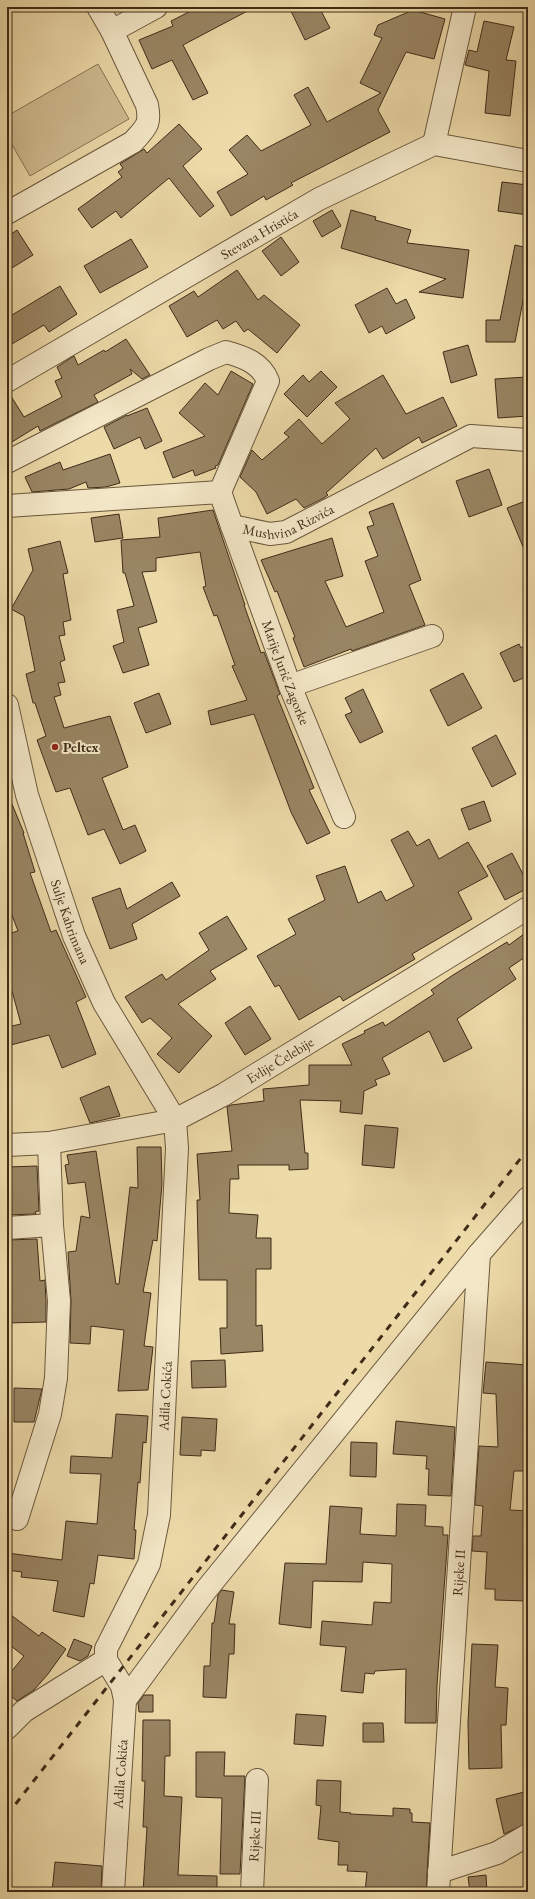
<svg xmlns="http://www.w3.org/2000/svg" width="535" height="1899" font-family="'EB Garamond',serif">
	<rect width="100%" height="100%" fill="#eddaa9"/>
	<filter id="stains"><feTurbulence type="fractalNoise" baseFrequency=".005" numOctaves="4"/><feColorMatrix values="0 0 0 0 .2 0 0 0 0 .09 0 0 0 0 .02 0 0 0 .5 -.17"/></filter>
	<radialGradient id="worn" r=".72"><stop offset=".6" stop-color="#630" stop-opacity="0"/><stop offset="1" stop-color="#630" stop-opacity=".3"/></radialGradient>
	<!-- green -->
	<polygon fill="#cfbc91" stroke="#877455" points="98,64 129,119 30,176 7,136 7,116"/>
	<!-- building -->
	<g fill="#998664" stroke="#3f2c19">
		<polygon points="199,7 255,7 183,45 208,93 193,100 172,60 152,69 139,40 173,26 171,21"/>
		<polygon points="289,7 319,7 330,28 305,40"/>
		<polygon points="413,10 445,19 434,59 406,52 388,89 378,110 390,132 291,183 293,185 266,200 264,196 231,216 217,192 248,174 229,150 247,135 261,151 311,125 294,95 308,87 327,122 381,93 360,83 382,38 374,35 378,25"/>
		<polygon points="484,21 514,27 506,60 516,61 510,116 485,113 489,71 465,65 469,50 477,52"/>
		<polygon points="179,124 202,149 183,166 214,206 200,217 169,178 121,218 116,211 92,228 78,209 122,177 118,172 123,168 120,164 144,149 147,153"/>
		<polygon points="502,182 528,185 528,215 498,211"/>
		<polygon points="332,210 341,226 322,237 313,221"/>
		<polygon points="351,210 376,217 375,220 411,230 407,243 469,250 463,298 419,292 446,279 341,248"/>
		<polygon points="17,230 33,255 7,271 7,237"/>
		<polygon points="281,237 299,262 281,276 262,251"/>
		<polygon points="131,239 148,267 100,293 84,266"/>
		<polygon points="515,245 528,248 528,275 515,342 486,342 486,320 500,320"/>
		<polygon points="237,270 258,300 264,295 300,325 277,353 248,329 244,332 236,321 223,329 217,320 187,337 169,306 194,291 198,297"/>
		<polygon points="60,286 77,314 49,332 44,325 12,344 7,336 7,318"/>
		<polygon points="387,288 396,304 406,299 415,318 386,334 382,326 369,333 355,305"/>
		<polygon points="126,339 150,375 142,379 130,369 132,374 94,395 98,402 40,431 38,426 7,445 7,393 9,393 24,417 62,397 55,381 62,378 57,367 74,356 78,365 104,350 105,352"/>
		<polygon points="468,345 477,375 451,383 443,352"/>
		<polygon points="231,371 253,384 218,465 215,466 216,468 195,476 193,470 173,478 163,452 205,436 179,413 205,383 218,395"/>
		<polygon points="321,371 337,387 307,417 284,394 303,375 309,382"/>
		<polygon points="383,375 406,414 443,397 457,426 422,443 419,437 383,459 376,448 326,493 328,495 324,498 304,508 296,499 267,514 256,492 240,477 252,450 262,460 289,437 284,433 299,419 322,444 350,419 335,403"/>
		<polygon points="526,377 528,416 498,418 495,379"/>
		<polygon points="147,408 162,441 145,449 140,437 114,449 104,427 127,415 127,416"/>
		<polygon points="110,454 120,483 106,487 88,488 86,482 69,489 32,492 25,477 60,462 63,470"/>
		<polygon points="489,469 502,505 469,517 456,481"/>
		<polygon points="528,500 528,559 507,508"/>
		<polygon points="393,503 421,580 409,585 425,625 352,651 351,649 304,667 293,638 295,637 284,609 277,591 275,592 261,560 332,538 343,576 325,581 346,627 384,612 365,561 378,556 367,527 374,525 369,512"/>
		<polygon points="213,510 245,605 244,605 261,653 264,652 280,694 277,696 314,788 309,790 330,833 307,844 291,812 254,714 211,725 208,711 247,700 232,666 235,665 217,615 214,616 203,587 206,586 200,552 156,558 156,571 142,572 157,622 138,628 149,665 123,673 113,646 124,642 117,610 134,606 125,573 123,573 121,540 160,537 158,518"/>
		<polygon points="119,514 123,538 95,542 91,518"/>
		<polygon points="60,541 68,573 63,574 71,620 63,622 65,635 59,636 65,660 60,662 65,682 58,683 61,695 54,697 64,728 110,716 128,767 102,778 123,830 135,825 146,851 120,864 104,829 88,835 70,788 56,792 37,740 46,736 35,703 33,703 26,674 35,671 24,616 11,609 33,570 28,549"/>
		<polygon points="519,644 521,648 528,644 528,676 514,682 500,653"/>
		<polygon points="463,673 482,708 448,726 430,690"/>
		<polygon points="363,689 383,732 360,743 345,715 352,712 345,698"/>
		<polygon points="159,693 171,724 146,733 134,703"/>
		<polygon points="496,735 516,774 492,787 472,748"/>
		<polygon points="7,792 24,833 23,833 35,872 30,873 51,932 56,930 86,997 76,1002 96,1054 62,1068 49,1035 7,1046 7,1027 21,1024 12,991 7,992 7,934 18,931 7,902"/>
		<polygon points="484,801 491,821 469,830 461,809"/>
		<polygon points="408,831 417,846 429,839 439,859 468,842 488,876 458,892 472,919 412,954 415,959 343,1001 340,996 299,1020 279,985 275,987 257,956 296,934 288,919 325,900 316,876 345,866 358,903 381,891 386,901 414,886 391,840"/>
		<polygon points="512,853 528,884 528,888 505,900 487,866"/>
		<polygon points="172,882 180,896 132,924 137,939 110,949 92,898 120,888 127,909"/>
		<polygon points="227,916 247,949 210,971 216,979 178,1004 212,1036 179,1073 157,1054 172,1038 150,1018 142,1023 125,997 162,974 166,980 209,950 199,933"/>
		<polygon points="528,931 528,955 509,968 516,979 457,1019 472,1048 444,1062 429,1031 382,1058 390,1074 375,1080 377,1085 364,1091 362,1114 340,1112 341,1101 300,1100 305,1153 308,1153 308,1169 289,1170 289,1165 238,1165 239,1179 230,1179 229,1213 258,1215 256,1238 271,1238 271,1269 256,1269 256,1326 262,1325 263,1351 221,1354 220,1328 227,1328 227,1280 199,1280 197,1200 200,1200 197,1154 232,1151 227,1107 231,1105 264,1101 263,1089 309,1085 309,1065 352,1065 342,1044 365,1033 364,1031 383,1022 385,1026 434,994 431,990 453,975 507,942 509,945"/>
		<polygon points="250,1006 271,1039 245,1055 225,1023"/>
		<polygon points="109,1086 120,1116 90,1123 80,1098"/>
		<polygon points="365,1125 398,1128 394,1168 362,1165"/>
		<polygon points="137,1147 161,1147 162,1184 157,1241 153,1240 143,1292 151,1293 144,1346 153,1347 148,1390 118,1391 124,1330 91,1326 90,1344 70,1343 71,1301 68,1252 76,1251 81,1216 90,1218 85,1182 68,1184 65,1165 69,1164 67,1155 96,1151 116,1284 119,1284 130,1187 138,1188"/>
		<polygon points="37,1166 39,1211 35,1212 36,1214 7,1215 7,1167"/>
		<polygon points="37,1239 40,1281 45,1280 46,1301 46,1322 7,1323 7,1240"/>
		<polygon points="225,1360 226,1387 192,1388 191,1361"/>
		<polygon points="486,1362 527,1365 528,1471 514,1471 510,1510 528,1511 527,1601 495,1600 495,1589 485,1589 487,1552 472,1551 473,1536 481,1536 483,1506 475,1505 479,1446 498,1447 496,1394 483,1393"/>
		<polygon points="14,1388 42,1389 34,1422 14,1422"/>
		<polygon points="116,1414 148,1416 146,1443 143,1442 140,1483 138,1482 134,1530 136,1530 134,1559 98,1555 94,1584 90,1583 84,1617 53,1611 58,1581 21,1577 22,1572 7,1570 7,1553 62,1560 66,1521 97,1524 101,1474 70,1473 71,1456 112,1458"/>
		<polygon points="182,1417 217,1419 215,1451 201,1450 201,1456 180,1455"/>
		<polygon points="396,1421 455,1427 451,1496 428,1495 429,1469 426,1469 427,1456 393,1454"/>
		<polygon points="351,1442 377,1443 376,1477 350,1476"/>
		<polygon points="397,1504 426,1505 425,1526 443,1527 443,1535 448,1535 437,1685 436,1723 405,1723 406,1669 375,1671 374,1674 365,1673 363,1693 341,1691 346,1647 320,1645 322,1621 372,1625 374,1602 391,1603 392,1564 363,1562 362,1582 313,1581 311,1628 279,1624 285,1563 326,1564 330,1506 362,1508 360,1534 396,1536"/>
		<polygon points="222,1590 234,1592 229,1624 235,1624 234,1654 229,1654 226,1698 203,1697 204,1666 210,1666 212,1623 214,1623 218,1595"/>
		<polygon points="7,1612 39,1636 42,1632 66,1649 48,1674 34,1690 17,1701 7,1693 7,1677 24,1656 7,1643"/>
		<polygon points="74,1639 92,1646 88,1656 80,1661 67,1656"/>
		<polygon points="472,1644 498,1645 495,1687 508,1688 506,1725 501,1725 502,1768 469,1769 468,1723"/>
		<polygon points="144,1695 153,1695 153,1712 139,1712 138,1703"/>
		<polygon points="296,1714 326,1716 323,1746 294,1744"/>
		<polygon points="143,1720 170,1720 170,1756 165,1756 164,1796 182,1797 178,1875 217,1876 217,1892 143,1892 147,1827 143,1827 145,1781 142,1781"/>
		<polygon points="363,1723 383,1723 384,1742 363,1742"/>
		<polygon points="196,1752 225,1752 224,1776 245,1776 240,1874 220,1874 222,1798 196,1797"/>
		<polygon points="317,1780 341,1781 340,1812 351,1813 350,1814 393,1816 393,1808 410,1809 410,1813 412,1813 412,1822 430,1823 426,1892 365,1892 367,1872 347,1871 348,1865 338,1865 339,1842 318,1839 321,1806 316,1805"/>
		<polygon points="524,1792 528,1809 528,1823 504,1834 496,1799"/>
		<polygon points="55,1862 102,1866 101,1892 52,1892"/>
		<polygon points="486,1875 487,1892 470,1892 468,1877"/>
	</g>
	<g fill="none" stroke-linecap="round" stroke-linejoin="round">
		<!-- minor casing -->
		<g stroke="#6a583d" stroke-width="24">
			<g id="minor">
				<polyline points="112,31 156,7"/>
				<polyline points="434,144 465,7"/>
				<path d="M7 213 133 142C146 127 151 125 147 105L112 31 98 7"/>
				<path id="s1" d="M7 381 319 199 434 144 528 161"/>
				<path d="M7 462 209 359 226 352C244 357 261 363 268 381L220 492"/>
				<path id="s2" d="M7 506 220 492 232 526 270 534 286 532 471 436 528 440"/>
				<path id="s3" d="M232 526 290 686 344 817"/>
				<polyline points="290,686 432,636"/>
				<path id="s4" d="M7 705 27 795 74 936 104 1003 175 1120 177 1148 159 1515 149 1564 106 1649V1660L122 1686 125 1700 113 1892"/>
				<polyline points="49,1143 52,1225"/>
				<path id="s5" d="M7 1145 49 1143 175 1120 223 1095 528 908"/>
				<polyline points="7,1228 52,1225 59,1301 56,1378 50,1414 17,1519"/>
				<polyline points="125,1700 206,1590 479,1254 528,1198"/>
				<polyline points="7,1728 24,1711 106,1660"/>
				<polyline points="439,1872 497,1853 528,1835"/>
				<path id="s6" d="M252 1892 257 1780"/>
				<path id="s7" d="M438 1892 479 1254"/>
			</g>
		</g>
		<!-- minor -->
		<use href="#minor" stroke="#f3e7c7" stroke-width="22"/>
		<!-- rail -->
		<polyline stroke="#3f2c19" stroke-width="3" stroke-dasharray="7 7" stroke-linecap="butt" points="7,1815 528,1149"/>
	</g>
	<!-- markers -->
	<circle fill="#8f2418" stroke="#f3e7c7" stroke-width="1.5" cx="55" cy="747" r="4"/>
	<g text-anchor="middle" stroke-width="4" stroke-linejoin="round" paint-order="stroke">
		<!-- street labels -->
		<g font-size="14" fill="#3f2c19" stroke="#f3e7c7">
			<text dy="5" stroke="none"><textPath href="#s1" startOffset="292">Stevana Hristića</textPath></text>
			<text dy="5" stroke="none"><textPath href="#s2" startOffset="309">Mushvina Rizvića</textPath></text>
			<text dy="5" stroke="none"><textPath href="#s3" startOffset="156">Marije Jurić Zagorke</textPath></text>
			<text dy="5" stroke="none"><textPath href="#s4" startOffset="226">Sulje Kahrimana</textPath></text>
			<text dy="5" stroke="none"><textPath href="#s5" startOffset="291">Evlije Čelebije</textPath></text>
			<text transform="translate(165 1396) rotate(-87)" y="5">Adila Cokića</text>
			<text dy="5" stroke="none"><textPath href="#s7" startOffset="320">Rijeke II</textPath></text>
			<text transform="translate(120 1774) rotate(-86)" y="5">Adila Cokića</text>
			<text dy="5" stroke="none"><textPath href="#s6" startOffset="56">Rijeke III</textPath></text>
		</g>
		<!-- poi labels -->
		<g font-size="14" font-weight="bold" fill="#3f2c19" stroke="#f3e7c7" text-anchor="start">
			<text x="63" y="752">Peltex</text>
		</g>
	</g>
	<!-- margin -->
	<rect width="535" height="1899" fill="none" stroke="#eddaa9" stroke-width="24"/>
	<rect x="8" y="8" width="519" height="1883" fill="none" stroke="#3f2c19" stroke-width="2"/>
	<rect x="12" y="12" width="511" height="1875" fill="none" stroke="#3f2c19"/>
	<rect width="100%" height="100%" filter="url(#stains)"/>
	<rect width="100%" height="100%" fill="url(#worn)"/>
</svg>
